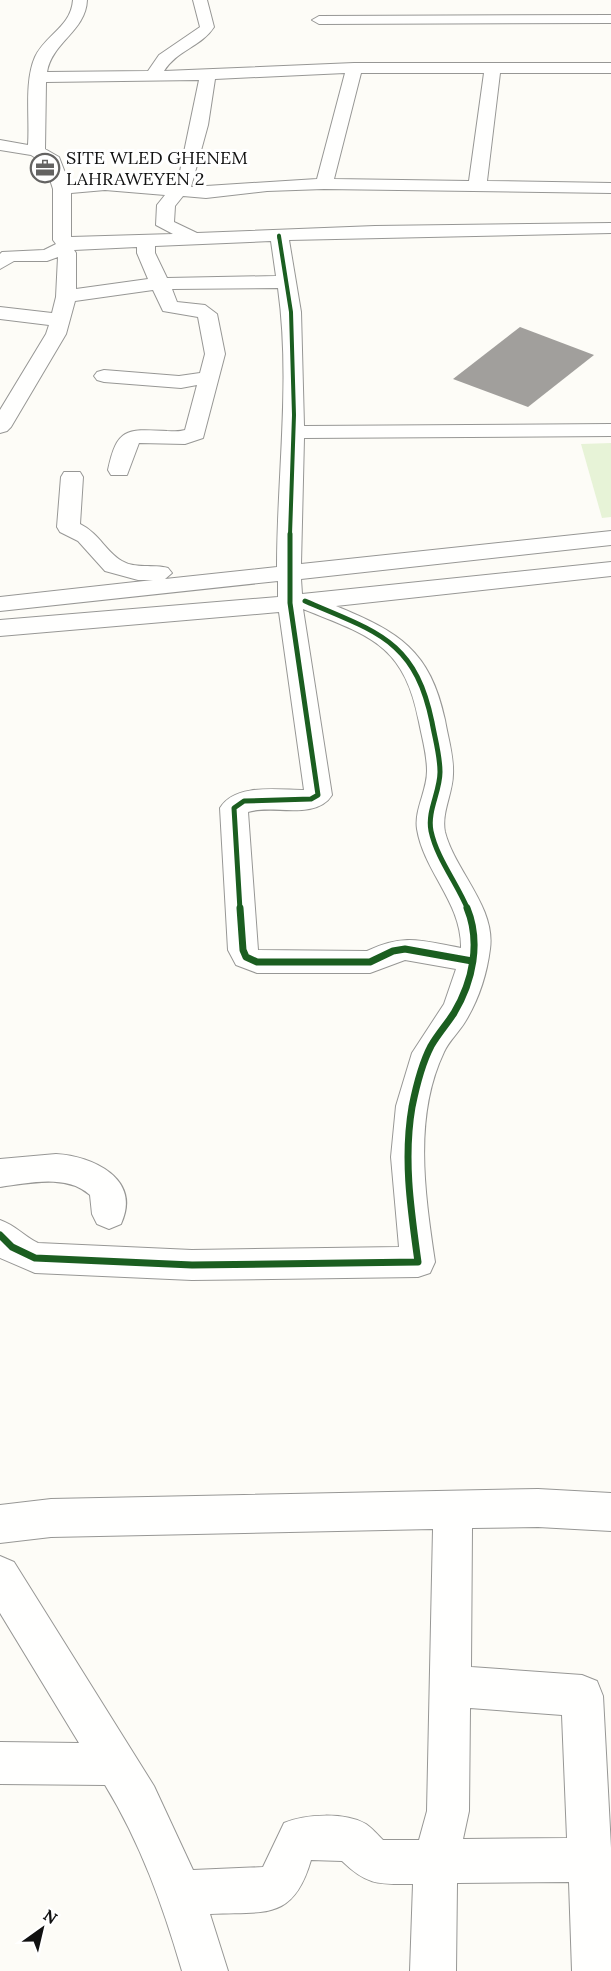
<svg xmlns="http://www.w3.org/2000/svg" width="611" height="1971" font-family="Lora,serif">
	<rect width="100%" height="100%" fill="#fdfcf7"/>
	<!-- green -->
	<polygon fill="#e7f3d7" points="611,443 611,517 602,518 581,444"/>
	<!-- building -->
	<polygon fill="#a19f9c" points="520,327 594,355 528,407 453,379"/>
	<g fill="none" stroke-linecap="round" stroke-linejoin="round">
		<!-- minor casing -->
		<g stroke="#979795" stroke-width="2">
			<g id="minor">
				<path d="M73 0H87C86 31 52 42 47 72L148 71 159 55 200 27 193 0H207L214 27C202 46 176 51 164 71L354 63H611V73H500L487 181 611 183V193L324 189 267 191 206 198 183 196 175 206 174 222 197 233 375 226 611 223V233L289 240 301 312 304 426 611 424V436L304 438 301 564 611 531V545L301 579 302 594 611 562V576L336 606C399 632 430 650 445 720 448 738 454 756 453 774 453 793 441 813 445 832 455 871 496 907 490 949 487 974 478 1001 465 1022 459 1032 449 1041 444 1052 413 1117 425 1194 435 1262L430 1273 418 1277 192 1280 35 1273 0 1258V1220C15 1225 24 1236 38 1243L192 1250 399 1247 391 1157 396 1106 412 1053 444 1004 456 969 405 960 370 973H257L236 965 228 950 220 808C235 783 278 790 304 790L279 612 0 636V620L278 597V581L0 611V597L153 580H138L105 571 78 541 60 532 57 527 61 477 64 472H80L83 477 80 524C100 534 106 552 122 561 135 569 154 564 168 568L172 573 165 579 277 567C277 474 291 381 278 288L172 289 177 302 205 305 217 314 225 354 203 438 185 444 139 443 127 475H111L108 470C117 427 127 429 167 431 173 431 179 432 185 430L197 385 181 388 104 382 97 380 94 376 97 372 104 370 179 376 200 373 205 354 198 317 163 311 153 290 75 301 66 334 11 427 7 431 0 433V410L46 334 49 325 0 319V307L52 313 56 297 58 257 47 261H14L0 269V254L2 252 44 250 56 244 53 240V189L45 164 31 155 0 150V140L28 145C30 118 24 82 35 57 46 34 71 27 73 0ZM345 73 317 179 191 187 208 125 215 79ZM361 73H484L469 181 334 179ZM199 80 178 181 174 185 105 180 69 183 59 157 45 149 46 82ZM105 190 165 195 157 205 156 225 173 234 71 237V193ZM271 241 276 276 167 278 155 253V246ZM137 247V253L148 279 76 289V253L74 250ZM303 609C370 636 404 644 419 722 422 738 427 754 427 771 427 791 414 810 417 829 424 872 462 903 461 948 422 941 405 933 367 951L258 950 248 812C272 804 316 821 332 795Z"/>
				<polygon points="611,15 611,23 319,24 312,20 319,16"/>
				<path d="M56 1154C93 1156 142 1179 121 1224L109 1229 97 1224 92 1214 90 1195C66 1174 30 1183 0 1187V1159Z"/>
				<path d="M538 1489 611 1493V1531L538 1527 472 1528 471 1667 582 1675 597 1681 603 1696 611 1848V1971H572L569 1882 457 1883 456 1971H410L413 1884C379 1884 368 1886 342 1861L311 1860C293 1922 264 1911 210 1914L228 1971H182C163 1906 141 1844 105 1785L0 1784V1742L79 1743 0 1613V1556L14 1562 154 1786 193 1870 263 1867 284 1823C305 1814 345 1812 366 1824 372 1828 378 1835 383 1840H419L427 1811 433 1529 51 1537 0 1543V1505L51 1499ZM470 1708 562 1715 567 1838 463 1839 469 1811Z"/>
			</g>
		</g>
		<!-- minor -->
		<use href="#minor" fill="#fffffe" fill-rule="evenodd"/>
		<!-- cycleway-far3 casing -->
		<g stroke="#fff" stroke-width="5">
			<polyline id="cycleway-far3" points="279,235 279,238"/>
		</g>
		<!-- cycleway-far2 casing -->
		<g stroke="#fff" stroke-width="6">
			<polyline id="cycleway-far2" points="279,236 291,312 294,415 290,535"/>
		</g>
		<!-- cycleway-far1 casing -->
		<g stroke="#fff" stroke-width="8">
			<g id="cycleway-far1">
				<path d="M305 601C376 632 415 639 432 722 435 739 440 755 440 772 440 792 427 811 431 831 437 859 457 883 468 910"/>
				<polyline points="240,910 234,808 244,801 311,799 318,795 290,603 290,534"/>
			</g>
		</g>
		<!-- cycleway casing -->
		<g stroke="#fff" stroke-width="10">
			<g id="cycleway">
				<polyline points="240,908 243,950 246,957 257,962 370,962 393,951 405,949 472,961"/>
				<path d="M0 1235 12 1247 35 1258 192 1265 418 1262C411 1211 403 1159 412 1107 416 1087 421 1065 431 1046 438 1034 447 1024 454 1013 473 981 481 942 467 908"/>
			</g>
		</g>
		<!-- cycleway-far3 -->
		<use href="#cycleway-far3" stroke="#1b5e20" stroke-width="3"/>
		<!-- cycleway-far2 -->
		<use href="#cycleway-far2" stroke="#1b5e20" stroke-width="4"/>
		<!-- cycleway-far1 -->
		<use href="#cycleway-far1" stroke="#1b5e20" stroke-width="5"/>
		<!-- cycleway -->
		<use href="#cycleway" stroke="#1b5e20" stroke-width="7"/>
	</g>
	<!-- icons -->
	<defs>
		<g id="office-ring" transform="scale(1.5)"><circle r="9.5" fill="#fff" stroke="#646362" stroke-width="1.5"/><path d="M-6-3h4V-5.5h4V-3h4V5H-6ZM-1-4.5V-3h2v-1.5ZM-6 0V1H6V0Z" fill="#646362"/></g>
	</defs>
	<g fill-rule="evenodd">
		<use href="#office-ring" x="45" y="168"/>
	</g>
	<g text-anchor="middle" stroke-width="6" stroke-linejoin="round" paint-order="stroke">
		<!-- far-poi labels -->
		<g font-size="18" fill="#111" stroke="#fff" text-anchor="start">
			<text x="66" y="164">SITE WLED GHENEM<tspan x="66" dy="21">LAHRAWEYEN 2</tspan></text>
		</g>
	</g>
	<!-- north arrow -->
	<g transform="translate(42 1929) rotate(34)" stroke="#ffffff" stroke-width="4.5" paint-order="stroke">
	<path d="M0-4.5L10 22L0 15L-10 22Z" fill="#111111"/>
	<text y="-9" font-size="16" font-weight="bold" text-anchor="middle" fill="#111111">N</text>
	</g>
</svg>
